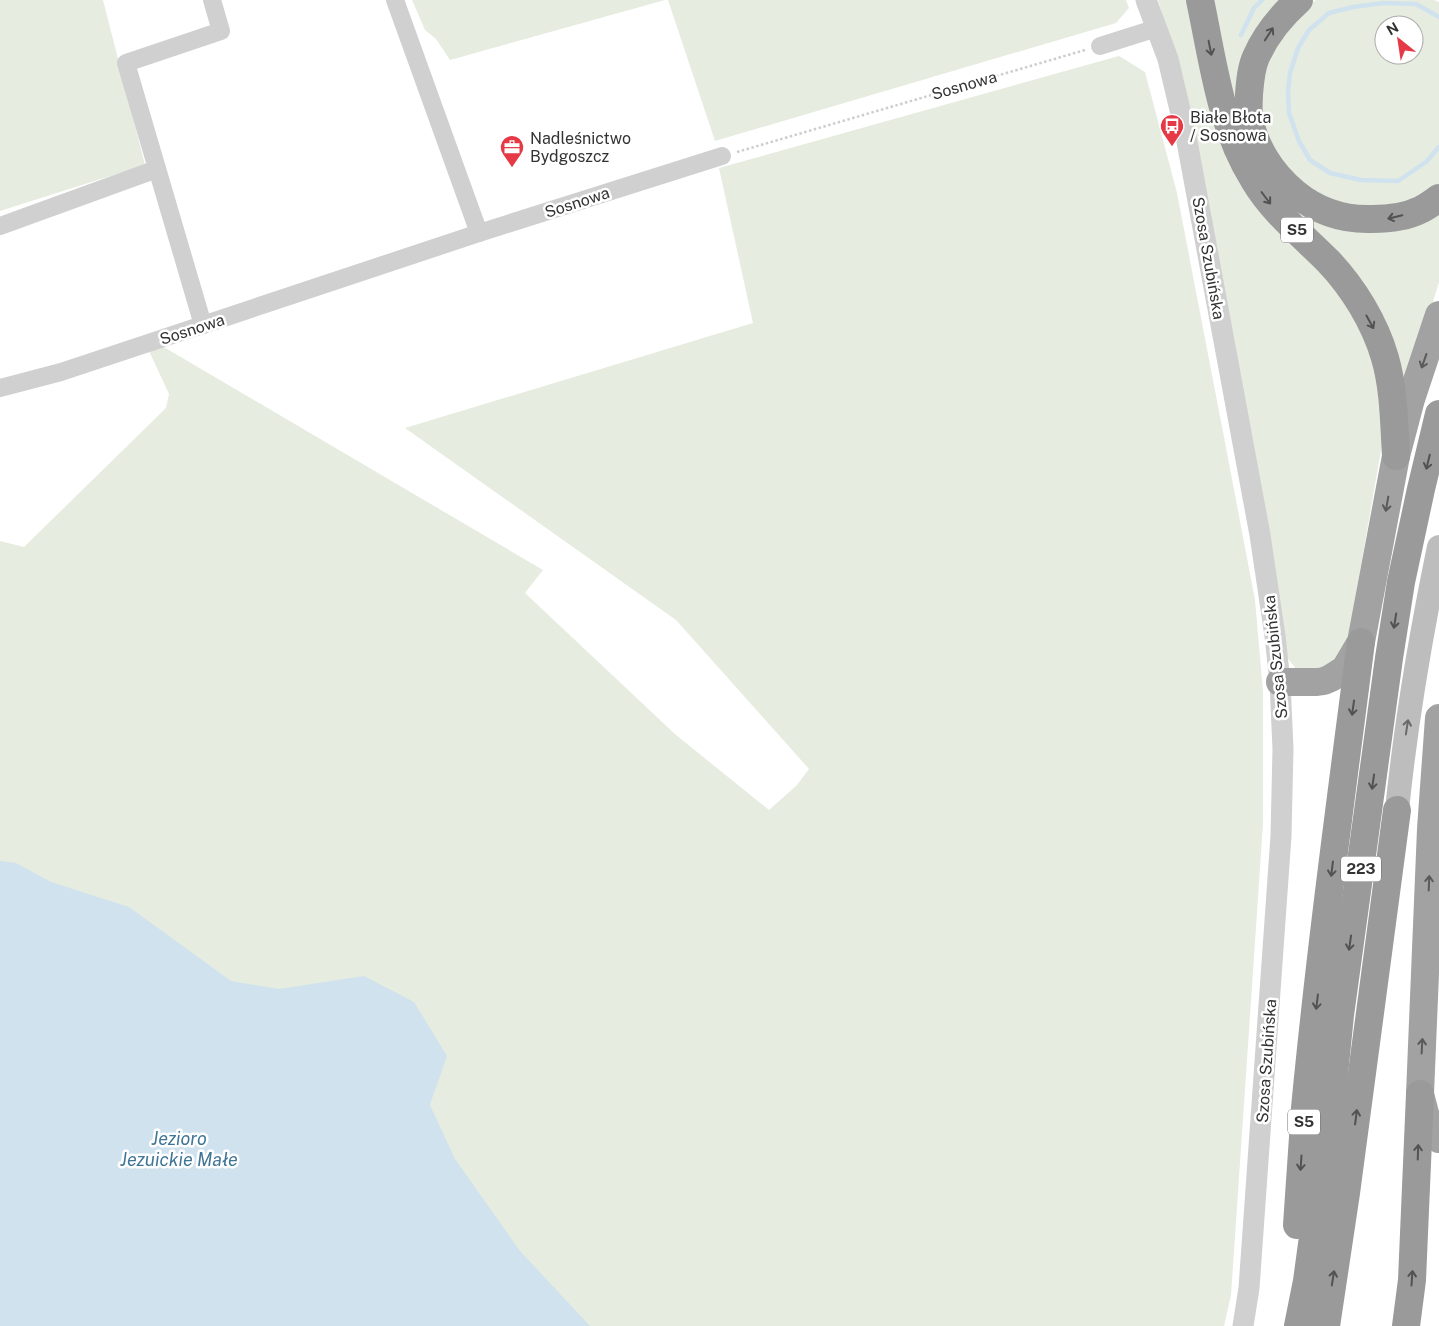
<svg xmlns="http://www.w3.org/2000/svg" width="1439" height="1326" font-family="'Public Sans',sans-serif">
	<rect width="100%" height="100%" fill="#fff"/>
	<!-- green -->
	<g fill="#e6ecdf" fill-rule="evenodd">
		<polygon points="0,0 103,0 145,165 0,211"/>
		<polygon points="412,0 665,0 450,60 436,39 425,30"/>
		<polygon points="668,0 1126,0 1129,8 1116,23 715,141"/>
		<polygon points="1158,0 1191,0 1201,62 1347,299 1378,355 1384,433 1348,640 1343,655 1324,671 1297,670 1285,655 1163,17"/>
		<polygon points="1206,0 1287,0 1240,101 1304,211 1439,210 1439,282 1404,399 1345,269 1244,150"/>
		<path d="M1316 0H1434L1439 2V191L1421 202 1355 212 1294 183 1260 126 1265 59 1305 6ZM1384 25H1414V55H1384Z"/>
		<polygon points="1119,56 1145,72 1177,193 1223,432 1255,600 1263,692 1263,824 1231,1295 1224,1326 564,1326 437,1149 436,1120 430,1105 436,1087 0,869 0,541 24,547 166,408 169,394 149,351 162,346 543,570 525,593 676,735 769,810 797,785 809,769 676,620 405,428 753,323 719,168"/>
	</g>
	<!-- water -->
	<polygon fill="#cfe2ee" points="0,861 16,863 51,882 129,907 231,981 279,989 364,976 414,1002 447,1056 430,1105 455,1159 520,1251 590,1326 0,1326"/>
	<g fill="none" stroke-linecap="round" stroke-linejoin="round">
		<!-- stream -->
		<g stroke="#cfe2ee" stroke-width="4.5">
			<polyline points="1439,17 1416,4 1383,3 1353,7 1329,13 1309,30 1298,48 1290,73 1288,91 1289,113 1299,141 1310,160 1330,173 1361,180 1398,181 1426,162 1439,147"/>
			<polyline points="1241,35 1254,8 1262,0"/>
		</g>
		<!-- path -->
		<polyline stroke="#cdcdcd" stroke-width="2.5" stroke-dasharray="2.5 2.5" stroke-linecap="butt" points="737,152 1085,50"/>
		<!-- minor -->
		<g stroke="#d0d0d0" stroke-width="18">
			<polyline points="395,0 479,233"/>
			<polyline points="1100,46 1157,28"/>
			<polyline points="0,226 157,169"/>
			<polyline points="203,325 126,63 221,31 212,0"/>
			<polyline points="0,388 61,372 479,233 722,156"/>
		</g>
		<!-- tertiary -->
		<polyline stroke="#d0d0d0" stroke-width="21" points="1146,0 1168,59 1185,131 1260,535 1275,636 1280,682 1283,749 1281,836 1249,1288 1243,1326"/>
		<!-- secondary -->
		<path stroke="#bdbdbd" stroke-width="24" d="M1397 810C1406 721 1421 634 1439 547"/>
		<!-- trunk -->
		<g stroke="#a2a2a2" stroke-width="28">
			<polyline points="1280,682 1317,682 1324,681 1331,678 1345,669 1361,642 1396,456 1411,399 1439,315"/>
			<polyline points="1439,718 1431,829 1420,1094 1428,1125 1439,1139"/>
		</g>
		<!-- motorway -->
		<g stroke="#9a9a9a" stroke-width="28">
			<path d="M1200 0C1213 61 1220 126 1254 180 1273 212 1302 235 1328 261 1353 287 1375 323 1385 358 1394 389 1394 423 1396 456"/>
			<path d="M1299 0C1281 16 1266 34 1256 57 1251 68 1250 82 1249 94 1249 100 1248 107 1249 113 1252 144 1271 173 1295 193 1317 211 1343 220 1372 219 1387 219 1406 217 1420 210 1427 207 1433 202 1439 198"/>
			<path d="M1297 1225C1300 1186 1302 1147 1305 1108 1320 952 1341 797 1361 642"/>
			<polyline points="1298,1326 1307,1281 1331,1104 1340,1015 1389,658 1401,582 1421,489 1439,414"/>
			<polyline points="1326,1326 1346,1193 1397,810"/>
			<polyline points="1406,1326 1412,1280 1420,1094"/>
		</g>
	</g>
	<!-- one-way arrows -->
	<defs><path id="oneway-shaft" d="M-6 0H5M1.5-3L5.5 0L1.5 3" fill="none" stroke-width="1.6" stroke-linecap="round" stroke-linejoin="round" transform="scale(1.25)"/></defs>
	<g stroke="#525252">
		<use href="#oneway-shaft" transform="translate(1269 34) rotate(-57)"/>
		<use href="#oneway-shaft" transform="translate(1210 48) rotate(79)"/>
		<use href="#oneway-shaft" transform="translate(1266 198) rotate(53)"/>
		<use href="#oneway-shaft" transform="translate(1395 217) rotate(167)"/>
		<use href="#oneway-shaft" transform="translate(1370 322) rotate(61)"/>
		<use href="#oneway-shaft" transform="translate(1428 462) rotate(104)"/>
		<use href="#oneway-shaft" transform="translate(1395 621) rotate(99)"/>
		<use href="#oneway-shaft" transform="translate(1353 708) rotate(98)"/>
		<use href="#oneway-shaft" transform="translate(1373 782) rotate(98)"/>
		<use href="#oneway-shaft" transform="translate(1332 869) rotate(97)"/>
		<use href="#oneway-shaft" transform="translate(1350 943) rotate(98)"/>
		<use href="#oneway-shaft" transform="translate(1317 1002) rotate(97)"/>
		<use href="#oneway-shaft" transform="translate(1356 1117) rotate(-83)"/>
		<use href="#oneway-shaft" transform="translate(1418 1152) rotate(-88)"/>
		<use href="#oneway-shaft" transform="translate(1301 1163) rotate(94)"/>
		<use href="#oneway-shaft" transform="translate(1333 1278) rotate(-81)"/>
		<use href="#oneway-shaft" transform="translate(1412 1278) rotate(-86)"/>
	</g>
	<g stroke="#5a5a5a">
		<use href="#oneway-shaft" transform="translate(1424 361) rotate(109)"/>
		<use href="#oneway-shaft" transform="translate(1387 504) rotate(100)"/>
		<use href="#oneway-shaft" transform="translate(1429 883) rotate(-88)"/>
		<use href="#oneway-shaft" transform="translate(1422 1046) rotate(-87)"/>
	</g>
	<use stroke="#6a6a6a" href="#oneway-shaft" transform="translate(1407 727) rotate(-81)"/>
	<!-- icons -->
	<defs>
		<g id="bus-pin" transform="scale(1.25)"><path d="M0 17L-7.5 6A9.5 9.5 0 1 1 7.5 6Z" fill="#e63946" stroke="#fff"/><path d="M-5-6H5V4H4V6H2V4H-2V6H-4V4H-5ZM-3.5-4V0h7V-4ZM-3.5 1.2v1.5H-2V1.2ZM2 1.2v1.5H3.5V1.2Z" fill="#fff"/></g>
		<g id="office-pin" transform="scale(1.25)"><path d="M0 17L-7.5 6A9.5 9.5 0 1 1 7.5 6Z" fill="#e63946" stroke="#fff"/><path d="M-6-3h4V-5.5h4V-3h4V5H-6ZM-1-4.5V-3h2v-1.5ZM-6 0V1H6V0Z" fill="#fff"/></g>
	</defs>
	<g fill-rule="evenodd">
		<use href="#bus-pin" x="1172" y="126"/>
		<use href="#office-pin" x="512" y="147"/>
	</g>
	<g text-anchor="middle" stroke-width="5" stroke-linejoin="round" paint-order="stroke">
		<!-- shield labels -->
		<g fill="#fff" stroke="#707070" stroke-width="1">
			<rect x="1281" y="217.5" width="32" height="25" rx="4"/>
			<rect x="1341" y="856.5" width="40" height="25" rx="4"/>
			<rect x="1288" y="1109.5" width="32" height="25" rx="4"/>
		</g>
		<g font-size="15" font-weight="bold" fill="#333">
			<text x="1297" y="235">S5</text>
			<text x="1361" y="874">223</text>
			<text x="1304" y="1127">S5</text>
		</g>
		<!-- street labels -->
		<g font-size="16" fill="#333" stroke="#fff">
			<text transform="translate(964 85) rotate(-16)" y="6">Sosnowa</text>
			<text transform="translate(577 202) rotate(-18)" y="6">Sosnowa</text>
			<text transform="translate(1209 258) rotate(80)" y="6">Szosa Szubińska</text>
			<text transform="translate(192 329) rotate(-18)" y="6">Sosnowa</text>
			<text transform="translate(1275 657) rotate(-96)" y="6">Szosa Szubińska</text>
			<text transform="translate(1266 1061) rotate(-86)" y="6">Szosa Szubińska</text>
		</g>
		<!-- poi labels -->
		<g font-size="16" fill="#333" stroke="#fff" text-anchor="start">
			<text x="1190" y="123">Białe Błota<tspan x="1190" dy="18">/ Sosnowa</tspan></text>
			<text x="530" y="144">Nadleśnictwo<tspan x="530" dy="18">Bydgoszcz</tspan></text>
		</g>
		<!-- water labels -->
		<g font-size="18" font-style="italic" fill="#3f7597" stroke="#fff">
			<text x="179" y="1145">Jezioro<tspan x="179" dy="21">Jezuickie Małe</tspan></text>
		</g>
	</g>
	<!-- north arrow -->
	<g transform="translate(1399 40) rotate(330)"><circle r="24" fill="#ffffff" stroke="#adadad"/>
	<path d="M0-4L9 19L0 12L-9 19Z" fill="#e63946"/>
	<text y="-8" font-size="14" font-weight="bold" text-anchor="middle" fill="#333333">N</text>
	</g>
</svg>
